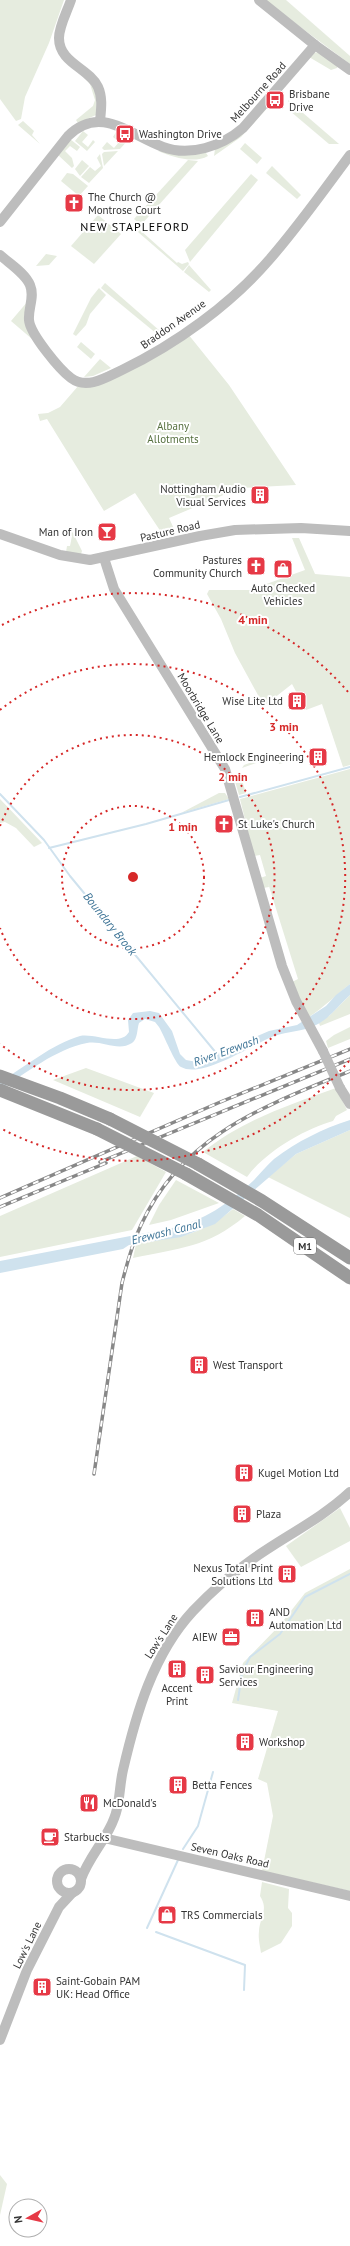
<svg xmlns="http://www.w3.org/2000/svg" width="350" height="2246" font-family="'PT Sans',sans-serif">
	<rect width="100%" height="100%" fill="#fff"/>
	<!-- green -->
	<g fill="#e6ecdf">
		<polygon points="0,0 64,0 49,43 25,97 21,119 16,121 0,99"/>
		<polygon points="264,0 286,0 350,56 350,64"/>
		<polygon points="319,52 338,66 337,68 331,70 309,57 313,53"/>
		<polygon points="80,73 84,75 97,93 96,115 78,123 76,120 93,106 95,100 90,84"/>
		<polygon points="288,100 339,144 329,144 290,111"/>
		<polygon points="269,104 271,104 241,137 214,156 215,149"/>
		<polygon points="23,121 34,131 32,135 40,144 18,125"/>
		<polygon points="83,131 88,135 82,142 88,147 93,140 95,142 87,151 75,141"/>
		<polygon points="116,132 129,139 120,149 104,150 102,148 107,142 114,148 119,142 113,137"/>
		<polygon points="70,139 80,147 77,151 70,146 65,151 72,158 74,166 72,168 58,155"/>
		<polygon points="245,143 262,158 257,164 240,149"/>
		<polygon points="118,151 104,166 102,154 104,152"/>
		<path d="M158 151 206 153 208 156C194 164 172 157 158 151Z"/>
		<polygon points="100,154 103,168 89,183 81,177 90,167 95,171 101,166 97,158"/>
		<polygon points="82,160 89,166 80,176 75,169"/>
		<polygon points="188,160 198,161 141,225 134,219"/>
		<polygon points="272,166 301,195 297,199 266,173"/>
		<polygon points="67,173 73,174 88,186 79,196 61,181"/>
		<polygon points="251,174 258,180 190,262 185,250"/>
		<polygon points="98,215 121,234 94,264 71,246"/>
		<polygon points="140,230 177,263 178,262 182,264 188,262 189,264 183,271 138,232"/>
		<polygon points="46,254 57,256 49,265 36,266"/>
		<polygon points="189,265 211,290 209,292 184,272"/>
		<polygon points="105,283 160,331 157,334 101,288"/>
		<polygon points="99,288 106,295 90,314 86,325 76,336 73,334 91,298"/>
		<polygon points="28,301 32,339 11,321"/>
		<polygon points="188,334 229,385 296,485 240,488 169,518 175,531 163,535 135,493 104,511 47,419 40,421 38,414 48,413 60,407 79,385"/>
		<polygon points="81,342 95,354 91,359 77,347"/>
		<polygon points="100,359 111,368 93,376 84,377"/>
		<polygon points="71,529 82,551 81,554 66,552 67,546 70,546 72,536 69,535"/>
		<polygon points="292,538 299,538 315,574 350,577 350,765 343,767 322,704 306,710 292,684 264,706 235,653 221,619 207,594 209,590 250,590 305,570"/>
		<polygon points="274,754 280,755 283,763 279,764 276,756 242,768 244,765"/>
		<path d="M350 769V984C336 995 324 1007 309 1017L292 982 298 979 268 883 269 887 263 888 260 878 266 876 260 855 254 856 240 799Z"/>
		<polygon points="239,771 246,793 239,795 234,778"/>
		<polygon points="219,793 225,793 229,799 181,813"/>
		<polygon points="0,799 42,843 34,847 16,828 5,822 0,823"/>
		<polygon points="350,995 350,1014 320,1026 319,1023 330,1015"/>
		<polygon points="350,1027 350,1039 328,1048 326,1041 334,1035"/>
		<polygon points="86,1068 154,1093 140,1117 53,1080"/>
		<path d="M336 1088 347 1110 336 1116 333 1121C304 1129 264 1153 247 1177L203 1152C243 1120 289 1105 336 1088Z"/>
		<polygon points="350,1130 350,1218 268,1177 296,1154"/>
		<polygon points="137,1156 166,1172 132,1230 0,1257 0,1216"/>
		<polygon points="176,1180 219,1203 171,1220 149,1225 159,1205"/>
		<path d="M233 1209 245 1216C207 1248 179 1248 133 1258L136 1244C178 1236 198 1238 233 1209Z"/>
		<polygon points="340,1508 350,1528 350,1541 301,1567 286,1546"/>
		<polygon points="350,1569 350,1891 262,1871 273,1816 267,1783 258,1779 278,1711 232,1703 243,1663 280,1625 305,1593"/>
		<path d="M262 1882 289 1889 288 1908 292 1913V1926L281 1943 261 1953C260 1945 258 1939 259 1931 260 1917 269 1910 260 1896Z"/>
		<polygon points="0,2175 7,2184 0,2215"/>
	</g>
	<!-- water -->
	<g fill="#cfe2ee">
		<path d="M350 984V995C339 1005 329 1019 316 1025 302 1032 288 1031 274 1036 253 1044 202 1079 181 1067 175 1064 164 1035 159 1027L155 1022 145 1019 139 1023C137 1028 138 1039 132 1043 118 1052 102 1040 87 1043 56 1049 26 1073 0 1090V1082C25 1067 52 1044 80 1036 95 1033 120 1047 129 1032L128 1020 133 1013 150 1011 159 1013 172 1031 180 1054 186 1060 197 1062 269 1031 297 1025 326 1006 336 995Z"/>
		<path d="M350 1120V1130L296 1154 215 1224 181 1237 129 1245 123 1249 0 1273V1261L172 1228C205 1220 228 1204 253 1181 260 1174 266 1166 274 1159 298 1141 322 1129 350 1120Z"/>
	</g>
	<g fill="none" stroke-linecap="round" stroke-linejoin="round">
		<!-- stream -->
		<g stroke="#cfe2ee" stroke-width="2">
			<polyline points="0,794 44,840 70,876 217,1054"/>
			<polyline points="240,797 350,767"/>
			<polyline points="49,848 146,824 229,800"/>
			<polyline points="238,1700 242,1673 250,1657 280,1634 305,1597 350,1574"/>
			<polyline points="183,1849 198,1826 213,1772"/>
			<polyline points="147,1928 178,1860"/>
			<polyline points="156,1932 245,1965 244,1990"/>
		</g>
		<!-- secondary -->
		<g stroke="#bdbdbd" stroke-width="10">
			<path d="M71 0C67 12 59 26 59 38 59 63 89 68 98 87 103 98 101 110 100 121"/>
			<polyline points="259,0 315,45 350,70"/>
			<path d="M0 222 68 136C100 104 130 135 163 147 190 157 222 146 243 128L315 45"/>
			<path d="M0 255C10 264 25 273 30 285 35 297 28 308 29 320 30 334 60 370 71 378 87 390 107 377 122 370 176 344 230 305 269 260 298 227 324 190 350 155"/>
			<polyline points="0,534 60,555 90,560 200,536 235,530 301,528 350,531"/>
			<polyline points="104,558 114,589 225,769 282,966 296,1001 323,1051"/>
			<polyline points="340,1088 350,1104"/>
			<polyline points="104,1838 350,1896"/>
			<circle cx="69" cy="1881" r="12"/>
			<path d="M81 1879C90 1854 111 1835 117 1809 120 1796 120 1783 123 1770 136 1714 153 1654 193 1611 210 1593 230 1575 250 1561 283 1537 320 1520 350 1492"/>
			<polyline points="0,2040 27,1970 59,1907 72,1893"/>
		</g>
		<!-- highway -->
		<g stroke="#9a9a9a" stroke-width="13">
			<polyline points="0,1076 60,1098 110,1119"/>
			<polyline points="0,1090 97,1129"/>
			<polyline points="198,1164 262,1201 350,1258"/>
			<polyline points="186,1174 258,1215 350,1278"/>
		</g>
		<!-- rail casing -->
		<g stroke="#888" stroke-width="3.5">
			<g id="rail">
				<polyline points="100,1162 350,1059"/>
				<polyline points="0,1198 218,1103 350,1049"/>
				<polyline points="0,1207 106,1163"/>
				<path d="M94 1474 122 1283C127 1263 132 1244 141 1225 182 1135 265 1106 350 1071"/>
			</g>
		</g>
		<!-- rail -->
		<use href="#rail" stroke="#fff" stroke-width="2" stroke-dasharray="6" stroke-linecap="butt"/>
		<!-- secondary-bridge -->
		<polyline stroke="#bdbdbd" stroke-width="10" points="323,1051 340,1088"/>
		<!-- highway-bridge -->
		<g stroke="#9a9a9a" stroke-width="13">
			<polyline points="110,1119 198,1164"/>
			<polyline points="97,1129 186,1174"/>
		</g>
	</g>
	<!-- distance rings -->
	<g fill="none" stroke="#d62828" stroke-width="2" stroke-dasharray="2 4">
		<circle cx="133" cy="877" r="71"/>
		<path d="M0 826A142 142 0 1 1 0 928"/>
		<path d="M0 710A213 213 0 1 1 0 1044"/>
		<path d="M349 1061A284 284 0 0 1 2 1129M2 625A284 284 0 0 1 349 693"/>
	</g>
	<!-- icons -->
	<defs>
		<g id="bus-square" transform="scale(1)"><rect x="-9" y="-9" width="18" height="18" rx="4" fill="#e63946" stroke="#fff"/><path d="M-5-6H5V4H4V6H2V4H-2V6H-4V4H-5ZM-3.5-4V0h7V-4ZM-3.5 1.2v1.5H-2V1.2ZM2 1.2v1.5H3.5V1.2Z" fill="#fff"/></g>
		<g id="church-square" transform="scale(1)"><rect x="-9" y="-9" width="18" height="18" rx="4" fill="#e63946" stroke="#fff"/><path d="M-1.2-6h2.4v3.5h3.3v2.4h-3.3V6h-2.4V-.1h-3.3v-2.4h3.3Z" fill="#fff"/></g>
		<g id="building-square" transform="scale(1)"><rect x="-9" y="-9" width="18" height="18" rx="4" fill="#e63946" stroke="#fff"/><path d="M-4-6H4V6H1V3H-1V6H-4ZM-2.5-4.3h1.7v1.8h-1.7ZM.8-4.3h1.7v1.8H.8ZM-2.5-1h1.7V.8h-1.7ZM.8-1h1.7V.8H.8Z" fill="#fff"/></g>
		<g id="bar-square" transform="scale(1)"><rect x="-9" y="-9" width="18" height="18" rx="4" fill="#e63946" stroke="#fff"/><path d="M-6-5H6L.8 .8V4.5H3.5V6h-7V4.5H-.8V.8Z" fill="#fff"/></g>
		<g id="shop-square" transform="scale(1)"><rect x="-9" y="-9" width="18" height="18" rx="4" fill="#e63946" stroke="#fff"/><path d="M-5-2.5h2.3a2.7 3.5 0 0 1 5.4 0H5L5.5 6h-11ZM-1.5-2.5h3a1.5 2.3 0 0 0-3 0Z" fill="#fff"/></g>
		<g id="office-square" transform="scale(1)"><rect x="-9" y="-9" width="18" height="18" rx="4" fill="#e63946" stroke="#fff"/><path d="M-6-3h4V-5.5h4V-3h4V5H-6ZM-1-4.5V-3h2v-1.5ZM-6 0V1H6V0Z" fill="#fff"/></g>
		<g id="restaurant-square" transform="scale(1)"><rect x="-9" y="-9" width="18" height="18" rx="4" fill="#e63946" stroke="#fff"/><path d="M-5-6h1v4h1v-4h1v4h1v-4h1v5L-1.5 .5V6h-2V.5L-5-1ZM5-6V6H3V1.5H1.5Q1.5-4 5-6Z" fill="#fff"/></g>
		<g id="cafe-square" transform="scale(1)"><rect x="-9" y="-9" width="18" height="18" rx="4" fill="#e63946" stroke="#fff"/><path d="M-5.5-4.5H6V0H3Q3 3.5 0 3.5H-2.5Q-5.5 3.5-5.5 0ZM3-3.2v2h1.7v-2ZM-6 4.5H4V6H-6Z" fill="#fff"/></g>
	</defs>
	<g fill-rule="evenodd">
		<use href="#bus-square" x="275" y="100"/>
		<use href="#bus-square" x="125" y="134"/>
		<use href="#church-square" x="74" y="203"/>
		<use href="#building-square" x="260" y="495"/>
		<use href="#bar-square" x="107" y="532"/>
		<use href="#church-square" x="256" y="566"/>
		<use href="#shop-square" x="283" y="569"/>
		<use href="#building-square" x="297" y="701"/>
		<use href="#building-square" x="318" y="757"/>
		<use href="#church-square" x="224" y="824"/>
		<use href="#building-square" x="199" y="1365"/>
		<use href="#building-square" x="244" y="1473"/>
		<use href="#building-square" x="242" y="1514"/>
		<use href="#building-square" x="287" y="1574"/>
		<use href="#building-square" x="255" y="1618"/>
		<use href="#office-square" x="231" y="1637"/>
		<use href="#building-square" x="177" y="1669"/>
		<use href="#building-square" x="205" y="1675"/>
		<use href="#building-square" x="245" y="1742"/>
		<use href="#building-square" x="178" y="1785"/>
		<use href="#restaurant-square" x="89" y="1803"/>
		<use href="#cafe-square" x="50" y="1837"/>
		<use href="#shop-square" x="167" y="1915"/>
		<use href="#building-square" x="42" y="1987"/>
	</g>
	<g text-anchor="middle" stroke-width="4" stroke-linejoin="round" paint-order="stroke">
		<!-- shield labels -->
		<rect fill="#fff" stroke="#707070" stroke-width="1" x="294" y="1238" width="22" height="16" rx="3"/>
		<g font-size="10" font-weight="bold" fill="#333">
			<text x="305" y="1250">M1</text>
		</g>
		<!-- street labels -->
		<g font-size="11" fill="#333" stroke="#fff">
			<text transform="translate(258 92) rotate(-48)" y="4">Melbourne Road</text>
			<text transform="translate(173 324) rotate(-35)" y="4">Braddon Avenue</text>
			<text transform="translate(170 531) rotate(-13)" y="4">Pasture Road</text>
			<text transform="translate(201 708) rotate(59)" y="4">Moorbridge Lane</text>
			<text transform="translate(161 1636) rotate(-57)" y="4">Low's Lane</text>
			<text transform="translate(230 1855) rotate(13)" y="4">Seven Oaks Road</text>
			<text transform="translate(27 1945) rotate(-64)" y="4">Low's Lane</text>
		</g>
		<!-- poi labels -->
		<g font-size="11" fill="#333" stroke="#fff" text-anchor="start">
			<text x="289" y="98">Brisbane<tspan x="289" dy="13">Drive</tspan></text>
			<text x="139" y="138">Washington Drive</text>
			<text x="88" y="201">The Church @<tspan x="88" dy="13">Montrose Court</tspan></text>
			<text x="246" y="493" text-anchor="end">Nottingham Audio<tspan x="246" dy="13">Visual Services</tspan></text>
			<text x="93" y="536" text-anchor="end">Man of Iron</text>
			<text x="242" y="564" text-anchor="end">Pastures<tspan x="242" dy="13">Community Church</tspan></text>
			<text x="283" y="592" text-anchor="middle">Auto Checked<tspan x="283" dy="13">Vehicles</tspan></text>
			<text x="283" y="705" text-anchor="end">Wise Lite Ltd</text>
			<text x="304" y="761" text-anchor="end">Hemlock Engineering</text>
			<text x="238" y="828">St Luke's Church</text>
			<text x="213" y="1369">West Transport</text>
			<text x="258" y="1477">Kugel Motion Ltd</text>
			<text x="256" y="1518">Plaza</text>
			<text x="273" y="1572" text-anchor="end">Nexus Total Print<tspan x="273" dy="13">Solutions Ltd</tspan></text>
			<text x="269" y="1616">AND<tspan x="269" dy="13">Automation Ltd</tspan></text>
			<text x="217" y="1641" text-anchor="end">AIEW</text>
			<text x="219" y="1673">Saviour Engineering<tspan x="219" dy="13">Services</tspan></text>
			<text x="177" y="1692" text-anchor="middle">Accent<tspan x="177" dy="13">Print</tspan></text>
			<text x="259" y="1746">Workshop</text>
			<text x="192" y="1789">Betta Fences</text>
			<text x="103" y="1807">McDonald's</text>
			<text x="64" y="1841">Starbucks</text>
			<text x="181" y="1919">TRS Commercials</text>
			<text x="56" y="1985">Saint-Gobain PAM<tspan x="56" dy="13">UK: Head Office</tspan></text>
		</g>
		<!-- park labels -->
		<g font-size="11" fill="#56703f" stroke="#fff">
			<text x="173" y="430">Albany<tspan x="173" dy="13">Allotments</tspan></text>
		</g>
		<!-- neighbourhood labels -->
		<g font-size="12" letter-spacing="1" fill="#000" stroke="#fff">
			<text x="135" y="231">NEW STAPLEFORD</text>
		</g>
		<!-- water labels -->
		<g font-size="12" font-style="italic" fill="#3f7597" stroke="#fff">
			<text transform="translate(110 924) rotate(51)" y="4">Boundary Brook</text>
			<text transform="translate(226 1051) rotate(-20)" y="4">River Erewash</text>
			<text transform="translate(166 1232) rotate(-14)" y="4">Erewash Canal</text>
		</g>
	</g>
	<circle cx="133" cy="877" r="6" fill="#d62828" stroke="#fff" stroke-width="2"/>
	<g font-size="12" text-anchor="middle" font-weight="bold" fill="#d62828" stroke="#fff" stroke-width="4" stroke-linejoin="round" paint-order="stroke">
		<text x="253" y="624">4 min</text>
		<text x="284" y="731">3 min</text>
		<text x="233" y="781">2 min</text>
		<text x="183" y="831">1 min</text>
	</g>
	<!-- north arrow -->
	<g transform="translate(28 2218) rotate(262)"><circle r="19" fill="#ffffff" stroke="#adadad"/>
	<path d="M0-3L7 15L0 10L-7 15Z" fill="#e63946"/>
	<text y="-6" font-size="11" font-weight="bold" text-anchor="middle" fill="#333333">N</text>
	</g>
</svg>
